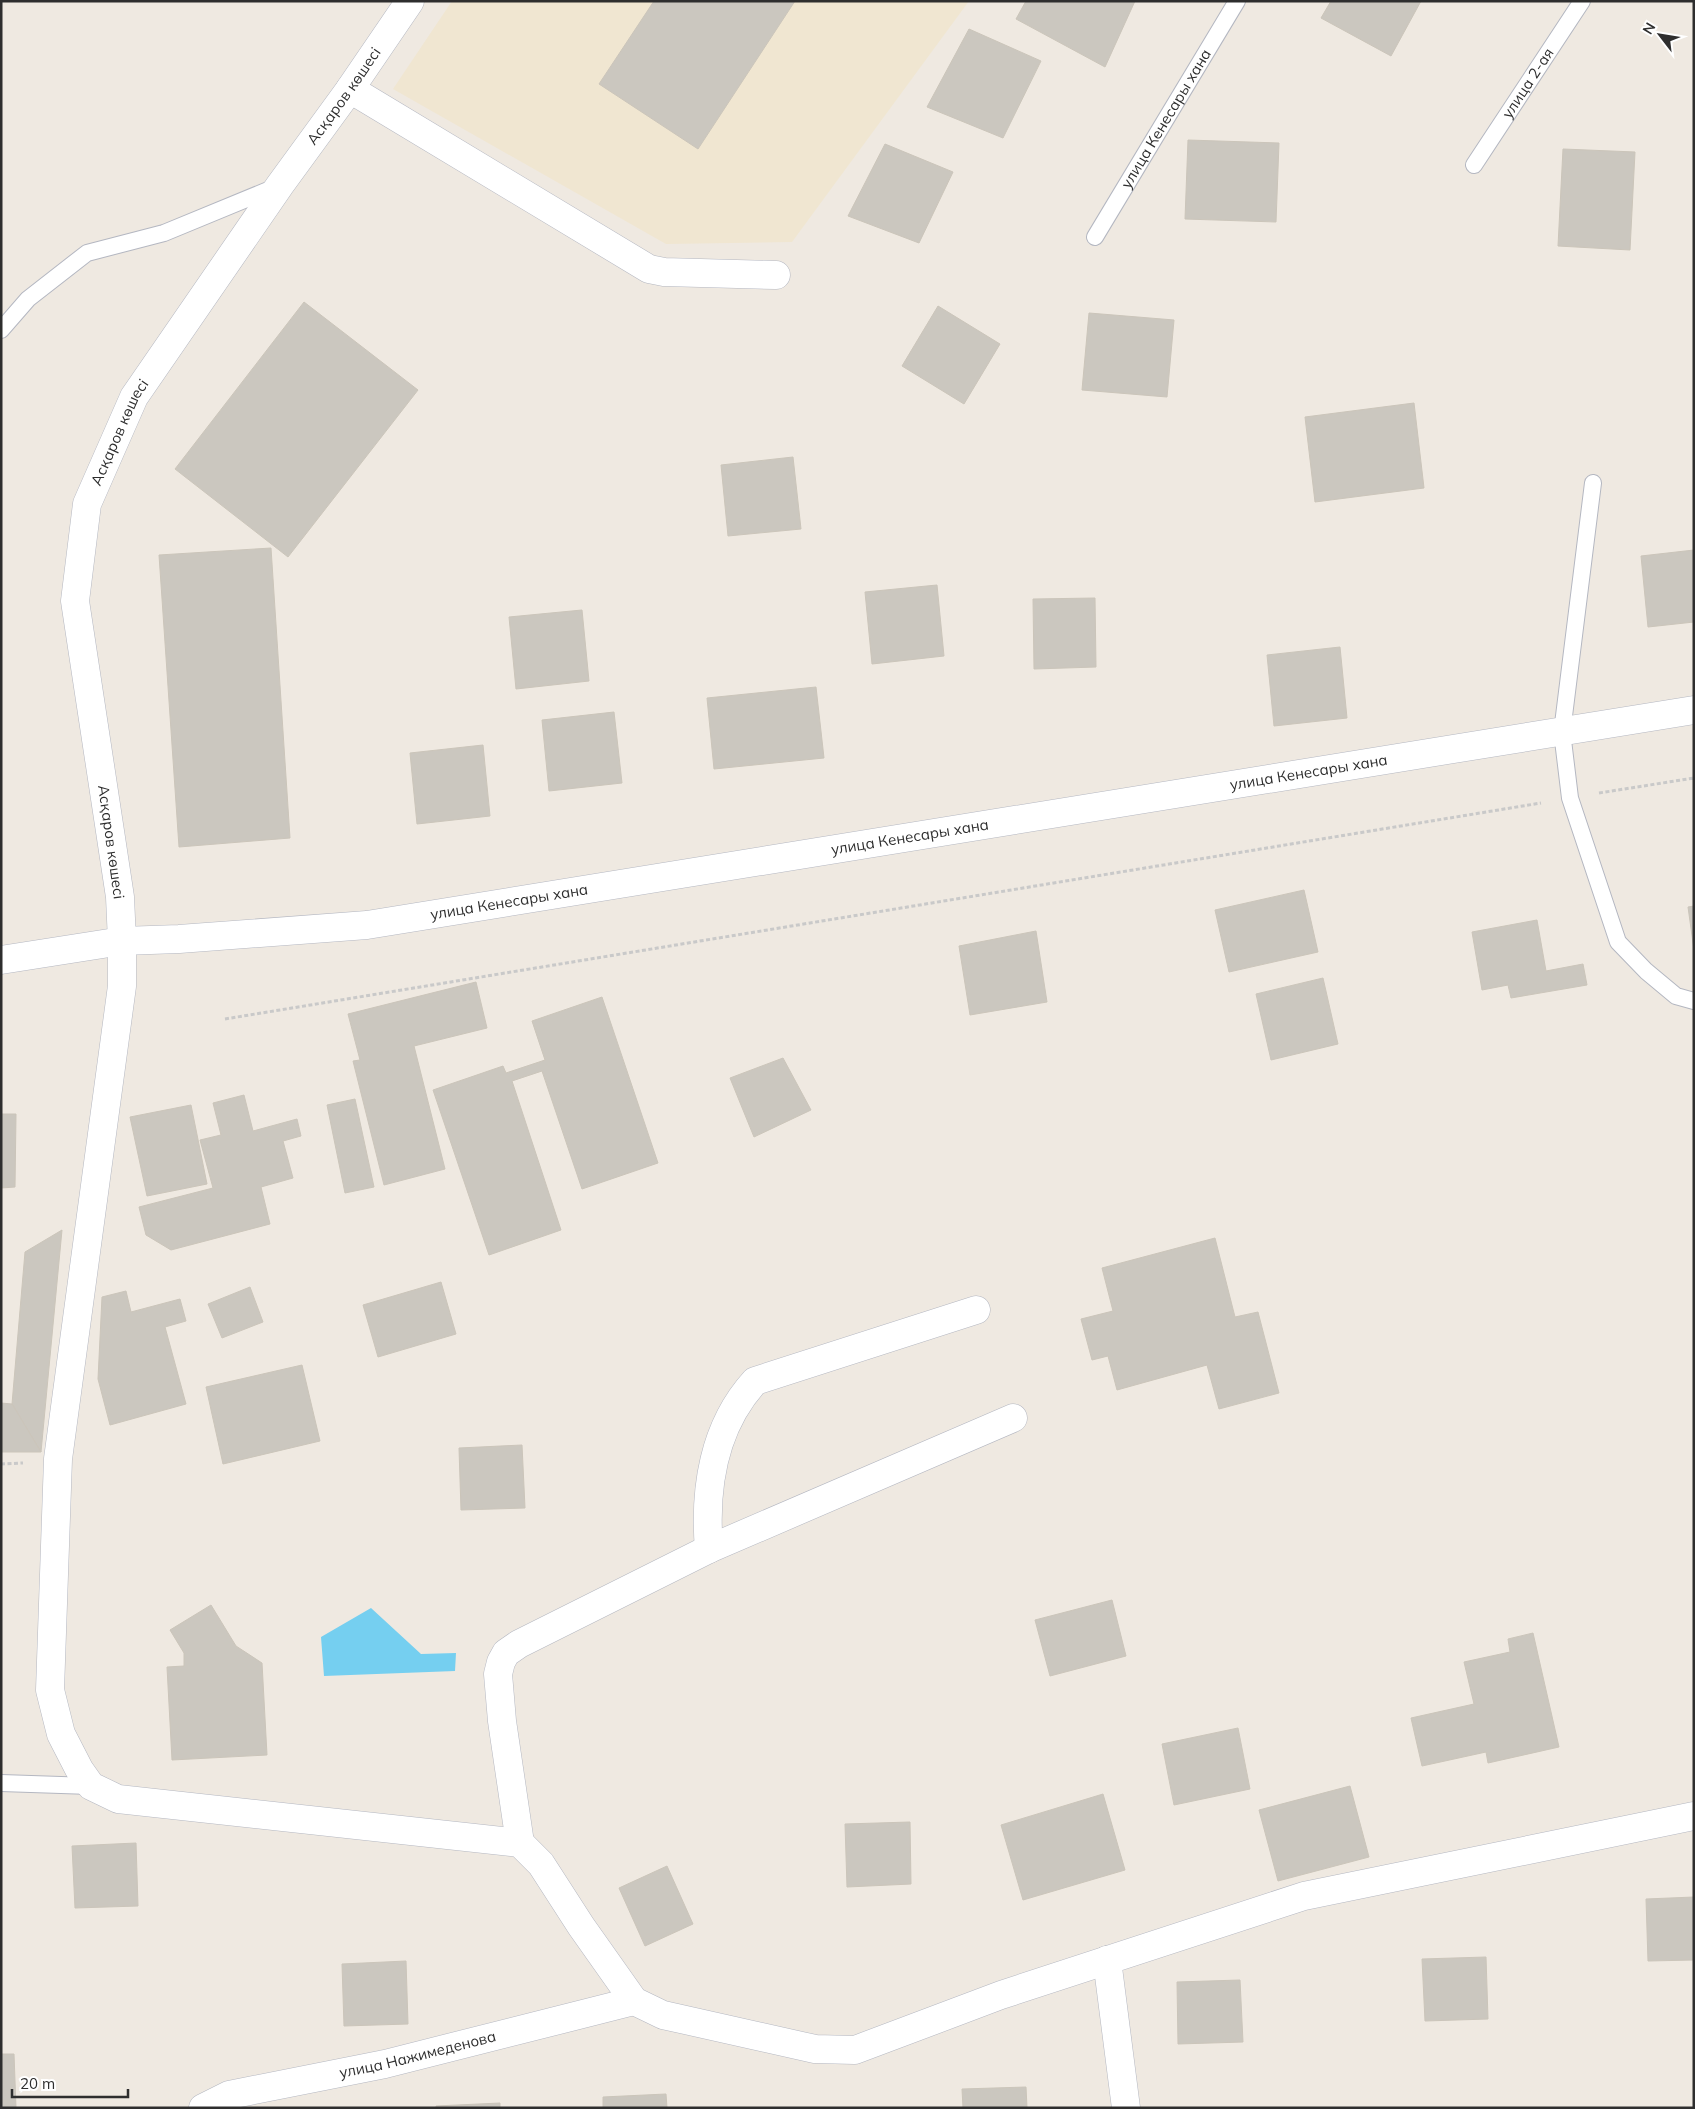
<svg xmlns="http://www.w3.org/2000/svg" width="1695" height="2109" font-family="Mulish,sans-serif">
	<rect width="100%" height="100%" fill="#efe9e1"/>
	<!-- education -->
	<polygon fill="#f0e6d1" points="452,1 969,1 792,242 666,244 393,89"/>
	<!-- water -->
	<polygon fill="#75cff0" points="371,1608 421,1654 456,1653 455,1671 324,1676 321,1637"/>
	<!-- building -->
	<g fill="#cbc7bf" stroke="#cbc5ba">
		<polygon points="654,1 795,1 698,149 599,84"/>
		<polygon points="1026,1 1135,1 1105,67 1016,19"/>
		<polygon points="1331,1 1421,1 1391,56 1321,18"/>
		<polygon points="969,29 1041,61 1003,138 927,107"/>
		<polygon points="1188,140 1279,143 1276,222 1185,219"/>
		<polygon points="885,144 953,172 919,243 848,216"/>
		<polygon points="1563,149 1635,152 1630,250 1558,246"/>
		<polygon points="304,302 418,390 288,557 175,469"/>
		<polygon points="938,306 1000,344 964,404 902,366"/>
		<polygon points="1089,313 1174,320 1167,397 1082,390"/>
		<polygon points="1414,403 1424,488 1315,502 1305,417"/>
		<polygon points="793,457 801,529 728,536 721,465"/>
		<polygon points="271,548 290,838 179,847 159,555"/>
		<polygon points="1694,550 1694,622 1648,627 1641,556"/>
		<polygon points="937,585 944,656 872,664 865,592"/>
		<polygon points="1095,598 1096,667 1034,669 1033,599"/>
		<polygon points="582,610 589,681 516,689 509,617"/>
		<polygon points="1340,647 1347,718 1274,726 1267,655"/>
		<polygon points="816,687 824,758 714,769 707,698"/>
		<polygon points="614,712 622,783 549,791 542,720"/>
		<polygon points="483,745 490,816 417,824 410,753"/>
		<polygon points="1304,890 1318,952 1229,972 1215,910"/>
		<polygon points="1694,906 1694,950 1688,907"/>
		<polygon points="1537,920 1546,971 1583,964 1587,985 1511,998 1508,985 1482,990 1472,932"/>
		<polygon points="1036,931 1047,1002 970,1015 959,946"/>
		<polygon points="1323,978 1338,1044 1271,1060 1256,994"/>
		<polygon points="476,982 487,1028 414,1046 445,1169 384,1185 353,1061 360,1060 348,1014"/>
		<polygon points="602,997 658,1163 582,1189 542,1071 512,1081 561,1230 489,1255 433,1090 503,1066 506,1073 545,1060 532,1021"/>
		<polygon points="783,1058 811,1110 754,1137 730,1078"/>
		<polygon points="244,1095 253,1131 297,1119 301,1136 283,1141 293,1178 261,1187 270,1224 171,1250 146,1235 139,1207 213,1188 200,1140 221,1135 213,1103"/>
		<polygon points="355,1099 374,1187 345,1193 327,1105"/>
		<polygon points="191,1105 207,1184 147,1196 130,1117"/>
		<polygon points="1,1114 16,1114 15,1187 1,1188"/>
		<polygon points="62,1230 41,1452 12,1404 25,1252"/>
		<polygon points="1215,1238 1235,1317 1258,1312 1279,1393 1219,1409 1207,1365 1117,1390 1108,1356 1092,1360 1081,1319 1113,1311 1102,1268"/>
		<polygon points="441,1282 456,1334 378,1357 363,1305"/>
		<polygon points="250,1287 263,1322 222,1338 208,1304"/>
		<polygon points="126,1291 131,1312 180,1299 186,1321 165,1327 186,1404 110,1425 98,1379 102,1297"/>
		<polygon points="302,1365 320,1441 223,1464 206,1387"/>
		<polygon points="1,1403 12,1404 41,1452 1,1452"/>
		<polygon points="522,1445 525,1508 461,1510 459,1448"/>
		<polygon points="1112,1600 1126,1656 1050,1676 1035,1620"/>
		<polygon points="211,1605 236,1646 262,1663 267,1755 172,1760 167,1667 184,1666 184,1653 170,1630"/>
		<polygon points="1533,1633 1559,1747 1488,1763 1486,1752 1422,1766 1411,1718 1474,1704 1464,1662 1510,1652 1508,1639"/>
		<polygon points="1238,1728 1250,1789 1174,1805 1162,1744"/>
		<polygon points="1350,1786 1369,1857 1278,1881 1259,1810"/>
		<polygon points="1103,1794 1125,1870 1023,1900 1001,1825"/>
		<polygon points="910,1822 911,1884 847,1887 845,1824"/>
		<polygon points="136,1843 138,1906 75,1908 72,1846"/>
		<polygon points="667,1866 693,1924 645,1946 619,1888"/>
		<polygon points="1694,1897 1694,1960 1648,1961 1646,1899"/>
		<polygon points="1486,1957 1488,2019 1425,2021 1422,1959"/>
		<polygon points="406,1961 408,2024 344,2026 342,1964"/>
		<polygon points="1240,1980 1243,2042 1178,2044 1177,1982"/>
		<polygon points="1,2054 14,2054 16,2108 1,2108"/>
		<polygon points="1026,2087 1027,2108 963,2108 962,2089"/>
		<polygon points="666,2094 667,2108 603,2108 603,2097"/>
		<polygon points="500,2103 500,2108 436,2108 436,2106"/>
	</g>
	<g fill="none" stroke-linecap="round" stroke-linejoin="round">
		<!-- lane casing -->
		<g stroke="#b4b7c1" stroke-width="18">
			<g id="lane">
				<path id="s1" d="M1474 165 1582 1"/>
				<path id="s2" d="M1095 237 1237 1"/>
				<polyline points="1,330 28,299 87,253 164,233 278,186"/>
				<polyline points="1593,483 1562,732 1570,798 1618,942 1646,971 1676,996 1694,1001"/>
				<polyline points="1,1783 91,1786"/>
			</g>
		</g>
		<!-- street casing -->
		<g stroke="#b4b7c1" stroke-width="29">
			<g id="street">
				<polyline points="350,89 649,269 664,272 776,275"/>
				<polyline points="122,941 122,986 58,1459 50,1690 61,1734 79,1769 91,1786 118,1799 520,1843 541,1864 581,1926 634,2001 663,2015 815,2049 855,2050 1001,1995 1304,1896 1694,1816"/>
				<path d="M709 1549C704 1490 713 1427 755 1381L976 1310"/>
				<polyline points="520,1843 502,1721 498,1674 501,1662 506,1653 519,1644 709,1549 1013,1418"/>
				<polyline points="1107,1960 1126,2108"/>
				<path id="s3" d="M203 2108 229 2095 385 2064 634 2001"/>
			</g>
		</g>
		<!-- secondary casing -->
		<g stroke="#b4b7c1" stroke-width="29">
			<g id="secondary">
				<path id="s4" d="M122 941 120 897 75 601 87 504 134 397 280 185 350 89 410 1"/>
				<path id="s5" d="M1 960 122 941 179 939 367 925 1694 710"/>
			</g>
		</g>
		<!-- path -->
		<g stroke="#c9c9c9" stroke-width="3" stroke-dasharray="4 2.5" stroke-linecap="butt">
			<polyline points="1599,793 1694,778"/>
			<polyline points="225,1019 1541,803"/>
			<polyline points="1,1464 23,1463"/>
		</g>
		<!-- lane -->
		<use href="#lane" stroke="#fff" stroke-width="16"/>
		<!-- street -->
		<use href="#street" stroke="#fff" stroke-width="28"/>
		<!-- secondary -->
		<use href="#secondary" stroke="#fff" stroke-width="28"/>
	</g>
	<g text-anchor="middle" stroke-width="4" stroke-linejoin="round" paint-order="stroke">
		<!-- street labels -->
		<g font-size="15" fill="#2e2e2e" stroke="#fff">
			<text dy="5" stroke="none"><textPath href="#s1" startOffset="98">улица 2-ая</textPath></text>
			<text dy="5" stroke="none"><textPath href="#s4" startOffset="925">Асқаров көшесі</textPath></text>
			<text dy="5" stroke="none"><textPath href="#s2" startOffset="138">улица Кенесары хана</textPath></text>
			<text dy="5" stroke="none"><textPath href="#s4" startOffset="520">Асқаров көшесі</textPath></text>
			<text dy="5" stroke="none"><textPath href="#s5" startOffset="1322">улица Кенесары хана</textPath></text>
			<text dy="5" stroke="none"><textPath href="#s5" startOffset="918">улица Кенесары хана</textPath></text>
			<text transform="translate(111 842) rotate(82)" y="5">Асқаров көшесі</text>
			<text dy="5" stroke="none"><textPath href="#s5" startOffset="512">улица Кенесары хана</textPath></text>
			<text dy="5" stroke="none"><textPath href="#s3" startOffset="222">улица Нажимеденова</textPath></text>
		</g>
	</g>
	<!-- border -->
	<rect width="1695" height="2109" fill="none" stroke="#2e2e2e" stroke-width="5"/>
	<!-- north arrow -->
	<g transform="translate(1660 35) rotate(301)" stroke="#ffffff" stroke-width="4" paint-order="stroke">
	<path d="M0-4L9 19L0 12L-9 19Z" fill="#2e2e2e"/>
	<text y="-8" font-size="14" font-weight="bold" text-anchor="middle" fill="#2e2e2e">N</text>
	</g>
	<!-- scale -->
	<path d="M12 2089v8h116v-8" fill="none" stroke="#2e2e2e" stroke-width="2.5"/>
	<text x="20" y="2089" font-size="15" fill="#2e2e2e" stroke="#ffffff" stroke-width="4" paint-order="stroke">20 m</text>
</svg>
